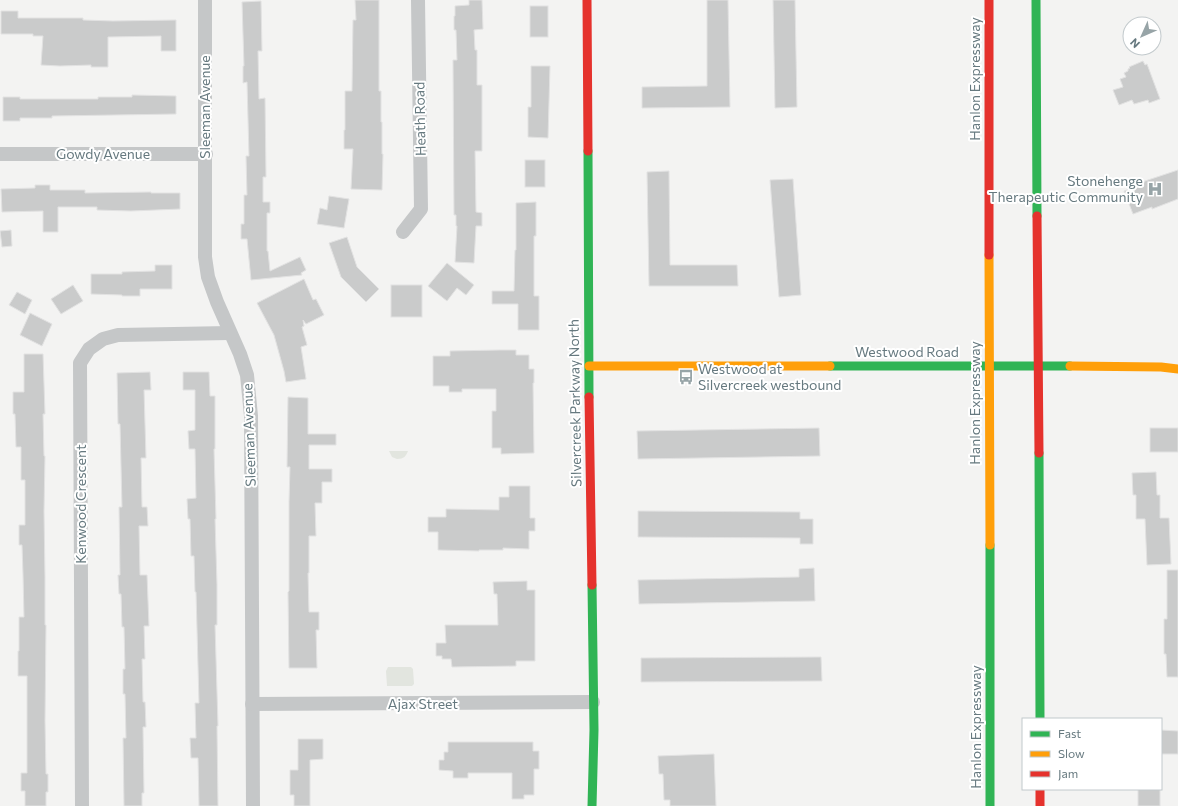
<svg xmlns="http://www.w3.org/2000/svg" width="1178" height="806" font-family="Commissioner,sans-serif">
	<rect width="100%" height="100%" fill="#f3f3f2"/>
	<!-- green -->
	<g fill="#e2e5df">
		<path d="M389 451H408C406 456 404 459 397 459L392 457Z"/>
		<polygon points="388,667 411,667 413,669 414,684 412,686 387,686 386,671"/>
	</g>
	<!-- building -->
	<g fill="#cacbcb" stroke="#e2e2e2">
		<polygon points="355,0 379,0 379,91 381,91 381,122 382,122 382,154 383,154 382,190 351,189 353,149 344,149 344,130 345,130 345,91 352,91 353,20 356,20"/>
		<polygon points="469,0 482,0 483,29 474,30 475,50 477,50 477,85 482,85 482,151 475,151 476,212 482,213 482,226 476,226 474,263 455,262 457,226 456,226 456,215 454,215 453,60 457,60 456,30 454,30 454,16 455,16 455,6 469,5"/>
		<polygon points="707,0 728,0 730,107 642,108 642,87 707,86"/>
		<polygon points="773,0 795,0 797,107 775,108"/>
		<polygon points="261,1 262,51 258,51 259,99 265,98 266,177 263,177 263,202 270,202 270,213 267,213 267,251 268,251 270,271 300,257 306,270 301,273 302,275 251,280 247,239 241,239 241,224 244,224 244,195 247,195 246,156 249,156 247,82 243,83 243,66 244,66 242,2"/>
		<rect x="530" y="6" width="18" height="31"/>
		<polygon points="1,11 18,11 18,18 83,18 83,20 113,21 176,20 176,51 161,51 161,36 108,37 108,67 91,67 91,65 60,66 41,65 43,36 33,36 33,34 1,34"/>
		<polygon points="1143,61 1145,65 1147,64 1160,99 1149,103 1148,100 1134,104 1132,100 1119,105 1113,90 1123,87 1120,79 1126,77 1124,73 1128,71 1128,69 1130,68 1129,67"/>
		<polygon points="531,66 550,66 548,138 528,137 528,107 531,107"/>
		<polygon points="132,95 176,96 176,114 52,116 52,118 20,118 20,121 3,121 3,97 20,97 20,99 98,99 98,97 132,97"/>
		<rect x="525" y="160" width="20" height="27"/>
		<polygon points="1178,170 1178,199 1152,209 1152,207 1133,214 1124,191 1143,184 1142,182"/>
		<polygon points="669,171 670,265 737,265 738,286 649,286 647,172"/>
		<polygon points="793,179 801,295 779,297 770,180"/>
		<polygon points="35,185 50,185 50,190 85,190 85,193 151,192 151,193 180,193 180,209 131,211 97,210 97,207 58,207 58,232 43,232 43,211 2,212 1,189 35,188"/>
		<polygon points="329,196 349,199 344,228 317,224 320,208 327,210"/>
		<polygon points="536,202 536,236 534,236 534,296 539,296 539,330 518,330 518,304 492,304 492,291 514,291 515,250 516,250 516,203"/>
		<polygon points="11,230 12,246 2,247 0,231"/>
		<polygon points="347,237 357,267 379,289 366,302 341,277 329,243"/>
		<polygon points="447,263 474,285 466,295 457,288 447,301 428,286"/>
		<polygon points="155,265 172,265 172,289 140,289 140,296 122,296 122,295 91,294 91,274 122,274 122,272 155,271"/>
		<polygon points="304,279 313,300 316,299 324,315 306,324 303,320 304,326 302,327 307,345 301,347 306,379 286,382 284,371 274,335 257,303"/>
		<polygon points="73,285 83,301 61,314 51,299"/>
		<rect x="391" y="285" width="31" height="32"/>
		<polygon points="17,292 32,300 25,314 9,305"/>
		<polygon points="30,313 52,324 42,346 20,335"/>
		<polygon points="500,350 516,350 516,355 529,355 529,369 534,369 534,383 533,383 534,453 501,454 501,448 492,448 492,411 496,411 496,389 462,389 462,392 449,392 449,386 433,386 433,356 450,356 450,351"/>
		<polygon points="24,354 43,354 45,414 43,414 44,456 45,456 44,512 45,578 45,625 46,625 45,720 46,774 48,774 48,792 46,792 46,806 25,806 25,791 21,791 21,773 27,773 27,676 18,676 18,651 19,651 19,617 24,617 23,574 22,545 19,545 19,525 25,525 25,480 21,480 21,447 16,447 15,414 13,414 13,392 24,392"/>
		<polygon points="150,372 151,390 144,390 146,458 141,458 142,507 147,507 148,526 139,526 140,575 147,575 149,626 144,626 145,659 142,659 143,702 145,702 146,727 143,727 144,793 142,793 142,806 124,806 123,738 126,738 125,694 123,694 123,669 125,669 124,627 122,627 121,594 119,594 118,575 120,575 119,507 122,507 120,424 118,424 117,373"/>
		<polygon points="183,372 209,372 210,396 215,396 215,449 214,449 216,519 215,519 217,585 217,625 215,625 218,726 217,726 218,806 199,806 198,758 191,758 190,738 196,738 195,703 199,703 196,592 195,592 194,556 191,556 190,519 188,519 187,499 196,498 195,449 189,449 188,431 195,430 195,390 183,390"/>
		<polygon points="288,397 308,398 308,434 336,434 336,445 309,445 309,469 332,469 332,482 322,482 322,503 315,503 316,536 309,536 309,573 308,573 309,612 319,612 319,630 316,630 317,668 289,668 288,592 289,591 289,502 290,467 287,467"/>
		<polygon points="819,428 820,456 638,459 637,431"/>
		<rect x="1150" y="428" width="28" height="24"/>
		<polygon points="1156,472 1157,495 1160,495 1160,518 1169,518 1171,564 1147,565 1145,519 1136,519 1136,495 1133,495 1132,473"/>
		<polygon points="509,486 530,486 530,518 535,518 535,531 529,531 529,549 503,548 503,550 479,550 479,551 438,550 438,532 428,532 428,517 446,517 446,509 499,510 499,497 509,497"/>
		<polygon points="638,511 800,512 800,519 813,519 813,544 800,544 800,538 638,537"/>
		<polygon points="814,568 815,601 639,604 638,580 799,577 799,569"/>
		<polygon points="1167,570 1178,570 1178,677 1167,677 1166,654 1164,654 1164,619 1167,619"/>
		<polygon points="527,581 527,590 535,590 535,661 516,661 516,666 452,667 451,659 442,659 442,656 436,656 436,643 446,643 445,625 498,625 497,594 494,594 493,582"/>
		<polygon points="821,657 822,681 641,682 641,658"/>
		<polygon points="1161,730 1178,731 1178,754 1161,754"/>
		<polygon points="298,739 323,739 323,759 310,760 310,806 294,806 294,795 290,795 290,770 298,770"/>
		<polygon points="448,742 533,742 533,751 539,751 539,769 534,769 534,795 524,795 524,799 512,799 512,773 468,773 468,778 453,778 453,771 439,770 439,760 444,760 444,752 448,752"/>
		<polygon points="714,754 716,806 670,806 670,800 664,800 663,774 659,774 658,756"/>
		<rect x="1138" y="789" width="22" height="17"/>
	</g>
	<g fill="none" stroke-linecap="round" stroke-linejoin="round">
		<!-- street -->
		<g stroke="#c5c7c8" stroke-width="14">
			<polyline points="205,0 205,257 208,277 217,302 240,354 247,375 251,416 253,806"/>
			<polyline points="0,154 206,154"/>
			<polyline points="403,232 421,209 418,0"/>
			<polyline points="252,704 593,702"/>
			<polyline points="82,806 80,363 89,349 103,339 118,335 230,333"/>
		</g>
		<!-- fast -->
		<g stroke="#30b455" stroke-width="9">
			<polyline points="1036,0 1037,216"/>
			<polyline points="588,151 589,397"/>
			<polyline points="830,366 1070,366"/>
			<polyline points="1039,453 1040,719"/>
			<polyline points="990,545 990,806"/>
			<polyline points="592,806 594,730 592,585"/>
		</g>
		<!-- slow -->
		<g stroke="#ff9f0a" stroke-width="9">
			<polyline points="989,255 990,545"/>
			<polyline points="589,366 830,366"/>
			<polyline points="1070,366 1161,367 1178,369"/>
		</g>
		<!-- jam -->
		<g stroke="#e5322d" stroke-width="9">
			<polyline points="587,0 588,151"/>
			<polyline points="989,0 989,255"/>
			<polyline points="1037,216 1039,453"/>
			<polyline points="589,397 592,585"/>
			<polyline points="1040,789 1040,806"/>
		</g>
	</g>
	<!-- icons -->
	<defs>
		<g id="hospital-bare" transform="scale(1.2)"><path d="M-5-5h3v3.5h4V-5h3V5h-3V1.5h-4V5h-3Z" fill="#97a4a7" stroke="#fff" stroke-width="2.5" paint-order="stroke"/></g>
		<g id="bus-bare" transform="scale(1.2)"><path d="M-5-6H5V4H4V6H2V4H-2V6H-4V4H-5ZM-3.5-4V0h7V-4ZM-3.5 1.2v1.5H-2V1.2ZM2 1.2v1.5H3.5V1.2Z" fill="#97a4a7" stroke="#fff" stroke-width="2.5" paint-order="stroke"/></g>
	</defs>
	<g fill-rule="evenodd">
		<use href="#hospital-bare" x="1155" y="189"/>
		<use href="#bus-bare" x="686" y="377"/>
	</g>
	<g text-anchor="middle" stroke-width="4" stroke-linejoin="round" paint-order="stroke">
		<!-- street labels -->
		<g font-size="14" fill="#66797f" stroke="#fff">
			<text transform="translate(975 79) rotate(-90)" y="5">Hanlon Expressway</text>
			<text transform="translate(205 107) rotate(-90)" y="5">Sleeman Avenue</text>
			<text transform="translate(420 119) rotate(-91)" y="5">Heath Road</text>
			<text x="103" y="159">Gowdy Avenue</text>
			<text x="907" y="357">Westwood Road</text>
			<text transform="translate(575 403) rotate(-91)" y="5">Silvercreek Parkway North</text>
			<text transform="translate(975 403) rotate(-90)" y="5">Hanlon Expressway</text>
			<text transform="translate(249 435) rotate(-92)" y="5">Sleeman Avenue</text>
			<text transform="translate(81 504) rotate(-90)" y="5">Kenwood Crescent</text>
			<text x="423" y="709">Ajax Street</text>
			<text transform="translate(976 727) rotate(-90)" y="5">Hanlon Expressway</text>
		</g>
		<!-- poi labels -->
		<g font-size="14" fill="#66797f" stroke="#fff" text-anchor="end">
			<text x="1143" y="186">Stonehenge<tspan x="1143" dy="16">Therapeutic Community</tspan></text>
			<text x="698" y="374" text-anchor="start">Westwood at<tspan x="698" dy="16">Silvercreek westbound</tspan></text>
		</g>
	</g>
	<!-- legend -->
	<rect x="1022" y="718" width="140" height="72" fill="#ffffff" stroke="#c2c9cc"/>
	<rect x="1030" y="731" width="20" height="6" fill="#30b455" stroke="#c2c9cc"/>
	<text x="1058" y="738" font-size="12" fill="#66797f">Fast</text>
	<rect x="1030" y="751" width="20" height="6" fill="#ff9f0a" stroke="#c2c9cc"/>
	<text x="1058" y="758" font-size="12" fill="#66797f">Slow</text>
	<rect x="1030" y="771" width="20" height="6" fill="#e5322d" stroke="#c2c9cc"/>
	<text x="1058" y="778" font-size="12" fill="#66797f">Jam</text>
	<!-- north arrow -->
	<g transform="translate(1142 36) rotate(225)"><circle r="19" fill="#ffffff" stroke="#c2c9cc"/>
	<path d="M0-3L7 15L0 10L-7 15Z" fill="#97a4a7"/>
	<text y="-6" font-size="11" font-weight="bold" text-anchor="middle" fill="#66797f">N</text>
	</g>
</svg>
